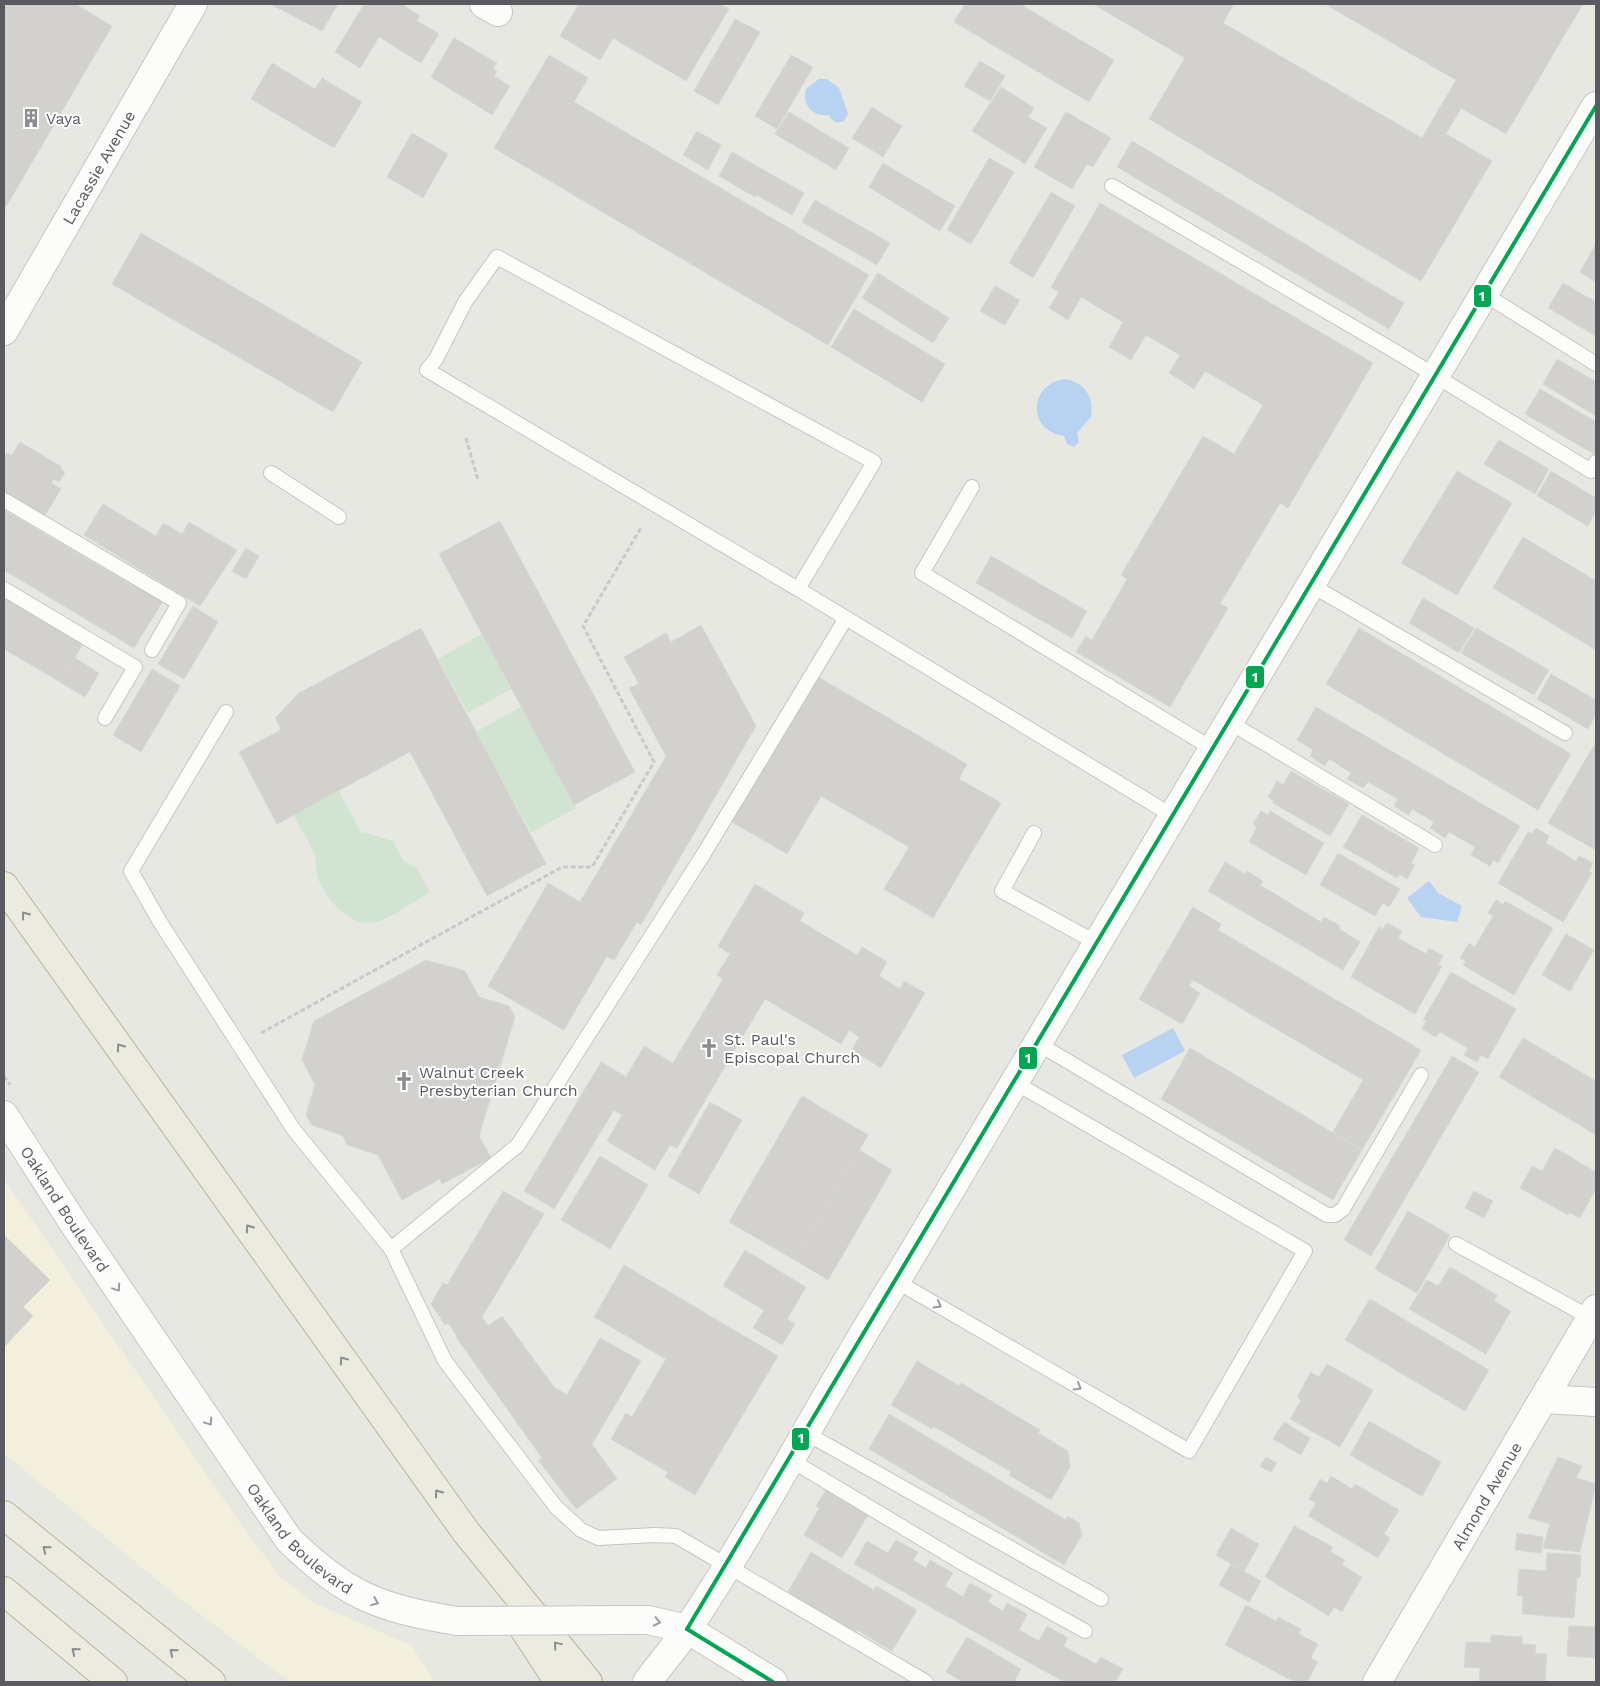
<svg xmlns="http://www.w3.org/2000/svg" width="1600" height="1686" font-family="'Work Sans',sans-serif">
	<rect width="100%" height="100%" fill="#e8e8e3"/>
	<!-- commercial -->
	<polygon fill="#f2f0dc" points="4,1179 244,1529 283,1580 315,1603 412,1646 435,1682 290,1682 179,1598 4,1453"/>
	<!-- green -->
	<g fill="#d1e4d1">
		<polygon points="482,634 511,689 468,713 438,659"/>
		<polygon points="521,707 576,808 531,833 476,732"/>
		<path d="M339 791 361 833 363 832 393 841 404 861 417 869 430 892C414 901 394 917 376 922 350 929 327 900 318 879 315 871 317 864 315 856 310 842 300 828 293 815Z"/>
	</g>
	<!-- water -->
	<g fill="#b8d2f1">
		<path d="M819 79H827L839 88 848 114 844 121C836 124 833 122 829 115 812 117 802 105 806 89Z"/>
		<path d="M1066 379C1086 384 1094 397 1091 417L1077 433 1079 442 1074 447 1067 444 1064 436C1026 430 1029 383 1066 379Z"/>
		<polygon points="1429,881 1438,893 1462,906 1457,922 1421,917 1407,898"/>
		<polygon points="1173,1028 1185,1051 1134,1078 1122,1055"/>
	</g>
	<!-- building -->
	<g fill="#d2d1ce" stroke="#d8d7d2">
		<polygon points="4,4 75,4 112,26 4,210"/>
		<polygon points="270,4 338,4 322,31"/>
		<polygon points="364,4 402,4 420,16 417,21 439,34 421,63 379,37 360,68 335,52"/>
		<polygon points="579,4 720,4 729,9 686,81 613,38 600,60 560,36"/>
		<polygon points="965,4 1024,4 1023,6 1114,60 1089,102 954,22"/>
		<polygon points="1093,4 1231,4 1233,5 1223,23 1422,138 1456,80 1325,4 1583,4 1506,134 1461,108 1446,134 1492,161 1421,281 1149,119 1185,58"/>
		<polygon points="735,19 760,32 718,105 694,91"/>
		<polygon points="454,38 497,63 493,68 497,71 494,76 510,86 492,115 431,77"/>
		<polygon points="549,55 588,78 574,102 869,275 828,345 494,148"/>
		<polygon points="791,55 813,67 777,129 755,116"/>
		<polygon points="980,61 1005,76 990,101 964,86"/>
		<polygon points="272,63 315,89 322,78 362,102 334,148 251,99"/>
		<polygon points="1001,87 1034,108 1028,117 1047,128 1025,164 972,131"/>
		<polygon points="872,107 902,126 883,157 852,138"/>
		<polygon points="789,112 849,148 836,170 775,134"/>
		<polygon points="1066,112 1111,138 1093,167 1087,164 1072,189 1034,167"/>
		<polygon points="697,131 721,145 708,170 683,155"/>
		<polygon points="412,133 448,154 423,198 387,177"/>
		<polygon points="1132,141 1404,303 1389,329 1117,167"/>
		<polygon points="732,152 804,193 792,215 756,195 755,197 719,176"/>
		<polygon points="989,158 1014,172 971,244 947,230"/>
		<polygon points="883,163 955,206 940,231 869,187"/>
		<polygon points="1051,192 1075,206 1033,278 1009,263"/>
		<polygon points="815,200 890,243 877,265 802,222"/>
		<polygon points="1100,203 1373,363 1288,508 1280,503 1220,604 1228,608 1170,707 1076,652 1086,636 1092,640 1127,579 1121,575 1203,436 1234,454 1263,405 1205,371 1194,389 1169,373 1180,355 1146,335 1131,360 1109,347 1123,322 1081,297 1068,320 1049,308 1059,292 1051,287"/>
		<polygon points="141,233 362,362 333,412 112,284"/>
		<polygon points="1596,244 1596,282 1580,272"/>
		<polygon points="878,273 949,318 933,343 862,298"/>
		<polygon points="1563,283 1596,302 1596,336 1548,308"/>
		<polygon points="995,286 1020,300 1005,325 980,311"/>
		<polygon points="854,309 945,364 922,402 831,347"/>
		<polygon points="1557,359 1596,382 1596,416 1543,384"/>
		<polygon points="1540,389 1596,422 1596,455 1525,414"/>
		<polygon points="1499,440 1549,469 1535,494 1484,464"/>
		<polygon points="20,442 62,467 61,469 65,472 59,482 54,479 51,483 61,489 44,517 4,491 4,458 7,453 12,455"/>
		<polygon points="1457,471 1512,503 1457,595 1401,563"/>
		<polygon points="1551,471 1596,498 1596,511 1588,526 1537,496"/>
		<polygon points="103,504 156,536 163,523 182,534 189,522 237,550 200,606 84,535"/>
		<polygon points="4,510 131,585 132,582 163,601 134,648 4,570"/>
		<polygon points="500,521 635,772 574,805 439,554"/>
		<polygon points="1523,537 1596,581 1596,650 1493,588"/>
		<polygon points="246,548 259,556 246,579 232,571"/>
		<polygon points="991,556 1087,611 1072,638 976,583"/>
		<polygon points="4,597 83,644 60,682 4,649"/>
		<polygon points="1423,598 1474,628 1459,653 1409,623"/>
		<polygon points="193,606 218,622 184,679 158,664"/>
		<polygon points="701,625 756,726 641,925 637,922 614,960 607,956 564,1030 488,986 548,883 580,902 666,756 629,688 639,684 624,657 666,633 671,642"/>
		<polygon points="421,628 546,864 487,896 410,752 277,824 239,752 281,730 275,718 299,693"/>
		<polygon points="1359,628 1571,754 1538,810 1326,684"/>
		<polygon points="1476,628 1549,670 1534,695 1461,653"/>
		<polygon points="75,658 99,673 85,697 60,682"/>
		<polygon points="152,669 180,686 141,752 113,735"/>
		<polygon points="1551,674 1596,700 1596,714 1588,729 1537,699"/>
		<polygon points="815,675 967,764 959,779 1001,803 933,918 884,889 909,847 821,796 787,854 730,821"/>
		<polygon points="1316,707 1520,826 1498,863 1493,860 1490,866 1471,855 1475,847 1449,832 1445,838 1430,828 1434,822 1412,809 1409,815 1394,806 1398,799 1368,782 1363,788 1347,779 1351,773 1329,759 1325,766 1310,756 1313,750 1297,740"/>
		<polygon points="1596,742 1596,850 1548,823"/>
		<polygon points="1291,771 1349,804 1330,836 1273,803 1274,801 1268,797 1277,781 1283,785"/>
		<polygon points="1261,811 1268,815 1270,811 1324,843 1306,875 1249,842 1257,827 1253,824"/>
		<polygon points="1362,815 1419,848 1411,863 1415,865 1407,879 1399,874 1397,878 1343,847"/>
		<polygon points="1536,828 1549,836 1546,843 1576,861 1579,856 1593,863 1589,871 1592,873 1563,922 1498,883 1528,832 1532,834"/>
		<polygon points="1338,853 1400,889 1389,907 1383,903 1375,916 1320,885"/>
		<polygon points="1225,862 1245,874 1247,871 1263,881 1260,885 1321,922 1324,917 1340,926 1339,929 1360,942 1343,970 1208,891"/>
		<polygon points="755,884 804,913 800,921 857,955 862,947 887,962 879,976 900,989 904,981 925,993 881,1068 852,1050 859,1037 849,1030 841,1044 765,999 677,1148 670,1145 655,1170 607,1141 622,1115 614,1110 554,1209 524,1191 601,1062 626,1077 644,1046 673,1063 723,979 717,975 730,954 718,946"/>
		<polygon points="1496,900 1503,905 1505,901 1553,928 1514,995 1463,965 1466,961 1460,958 1469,943 1475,947 1493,916 1488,913"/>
		<polygon points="1193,907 1221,924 1218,930 1421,1050 1362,1150 1333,1132 1363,1080 1193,980 1189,986 1200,993 1182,1024 1139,999"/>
		<polygon points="1387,923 1402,931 1398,938 1426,954 1429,948 1443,956 1438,964 1442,966 1415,1014 1351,977 1379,927 1383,929"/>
		<polygon points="1566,934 1594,950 1570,991 1542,975"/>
		<polygon points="426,960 465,971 479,997 509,1006 515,1017 479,1136 491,1158 442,1184 440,1179 402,1200 378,1155 347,1145 343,1136 312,1125 306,1115 315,1085 302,1059 314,1021"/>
		<polygon points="1451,972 1516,1009 1488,1059 1481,1055 1477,1062 1464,1055 1468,1048 1440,1032 1436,1037 1422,1029 1426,1021 1423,1020"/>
		<polygon points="1523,1038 1596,1081 1596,1135 1499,1077"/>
		<polygon points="1190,1048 1362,1150 1333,1200 1161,1099"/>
		<polygon points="1452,1056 1479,1072 1371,1256 1344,1240"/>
		<polygon points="802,1096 868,1135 795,1260 729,1222"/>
		<polygon points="710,1102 742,1120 699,1194 668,1176"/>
		<polygon points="1555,1148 1596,1172 1596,1188 1580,1218 1569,1212 1568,1215 1520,1188 1532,1166 1542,1171"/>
		<polygon points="859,1150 892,1170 828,1280 795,1260"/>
		<polygon points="600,1156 648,1185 610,1249 561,1220"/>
		<polygon points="503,1191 544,1214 482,1317 488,1326 502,1316 554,1387 567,1395 600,1338 641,1361 592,1444 617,1479 576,1509 538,1460 542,1458 456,1337 457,1336 448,1323 445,1325 431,1304 443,1283 447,1285"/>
		<polygon points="1474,1191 1493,1201 1484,1218 1465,1208"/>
		<polygon points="1408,1211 1450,1235 1417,1293 1375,1269"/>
		<polygon points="4,1235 50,1280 23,1307 33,1316 4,1347"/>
		<polygon points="745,1250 806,1287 787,1319 795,1324 782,1345 753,1328 764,1310 723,1286"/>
		<polygon points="624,1265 778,1356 695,1495 665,1477 668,1472 611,1439 626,1413 632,1417 666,1359 594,1317"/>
		<polygon points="1450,1267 1497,1295 1494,1301 1511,1311 1486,1354 1409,1309 1427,1280 1438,1286"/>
		<polygon points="1370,1299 1489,1370 1465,1411 1345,1340"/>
		<polygon points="917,1361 959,1386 961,1383 1040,1430 1038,1433 1068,1451 1070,1467 1051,1500 1009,1475 1011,1472 933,1426 932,1429 891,1405"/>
		<polygon points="1327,1364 1373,1390 1340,1447 1290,1419 1301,1400 1297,1397 1311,1372 1319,1377"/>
		<polygon points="889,1414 1066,1520 1068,1516 1079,1523 1082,1535 1064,1565 869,1449"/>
		<polygon points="1369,1421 1441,1462 1422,1496 1350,1455"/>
		<polygon points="1284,1422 1310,1438 1301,1455 1273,1439"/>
		<polygon points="1266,1457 1277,1463 1271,1472 1260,1466"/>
		<polygon points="1558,1457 1582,1466 1576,1478 1596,1484 1580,1552 1543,1548 1550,1524 1528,1518"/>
		<polygon points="1331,1476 1352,1489 1355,1484 1399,1510 1384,1534 1390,1538 1378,1558 1308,1516 1316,1503 1309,1499 1320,1479 1327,1483"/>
		<polygon points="826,1490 868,1515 842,1558 804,1535 819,1509 816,1506"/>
		<polygon points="1294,1526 1333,1547 1330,1551 1345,1560 1342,1565 1362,1577 1342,1612 1334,1607 1329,1616 1265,1577"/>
		<polygon points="1231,1528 1259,1544 1244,1571 1216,1555"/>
		<polygon points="1517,1533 1543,1537 1541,1553 1515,1550"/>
		<polygon points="896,1540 918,1552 913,1560 926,1568 930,1560 953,1573 945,1586 963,1597 970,1583 992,1595 988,1602 1003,1611 1007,1603 1027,1614 1019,1630 1039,1641 1047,1626 1068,1638 1063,1646 1096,1664 1101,1657 1123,1669 1115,1682 1064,1682 854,1564 867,1541 888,1553"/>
		<polygon points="811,1552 874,1590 876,1586 917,1610 892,1651 857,1630 855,1633 787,1593"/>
		<polygon points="1547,1553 1581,1555 1580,1577 1577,1578 1574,1618 1522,1614 1523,1596 1517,1596 1519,1569 1546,1571"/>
		<polygon points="1231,1564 1261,1581 1249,1602 1219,1585"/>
		<polygon points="1246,1605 1276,1621 1278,1617 1301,1629 1299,1634 1318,1644 1311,1658 1318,1662 1307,1682 1295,1682 1225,1645"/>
		<polygon points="1569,1626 1596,1627 1596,1658 1567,1656"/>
		<polygon points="1491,1635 1522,1637 1522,1644 1536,1645 1535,1653 1547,1654 1545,1682 1479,1682 1480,1668 1464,1667 1466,1642 1490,1643"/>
		<polygon points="967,1637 1021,1669 1014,1682 963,1682 946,1672"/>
	</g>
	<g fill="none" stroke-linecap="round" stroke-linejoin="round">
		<!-- lane casing -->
		<g stroke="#c5c5c3" stroke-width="16">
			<g id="lane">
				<polyline points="1112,186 1403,356 1591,471 1596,462"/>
				<polygon points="497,257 874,462 798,589 427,370 436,359 465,302"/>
				<polyline points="1484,294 1596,364"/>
				<polyline points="271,473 339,517"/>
				<polyline points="972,487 922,573 1213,749"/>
				<polyline points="4,500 179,603 152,650"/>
				<polyline points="1311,585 1565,733"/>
				<polyline points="4,589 135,667 105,718"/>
				<polyline points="798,589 1173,816"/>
				<polyline points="226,712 131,871 160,922 294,1130 391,1249 445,1361 556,1507 581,1530 598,1538 655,1535 676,1536 926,1682"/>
				<polyline points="1229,722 1435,845"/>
				<polyline points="1034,833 1002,891 1097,943"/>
				<polyline points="1037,1043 1327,1215 1335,1215 1343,1209 1421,1075"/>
				<polyline points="1456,1244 1591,1318"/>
				<polyline points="391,1249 518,1145 703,855 846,618"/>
				<polyline points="896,1281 1189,1451 1305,1251 1014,1082"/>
				<polyline points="804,1432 1101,1599"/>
				<polyline points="789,1459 964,1564 1085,1631"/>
			</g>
		</g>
		<!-- street casing -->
		<g stroke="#c5c5c3" stroke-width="30">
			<g id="street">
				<polyline points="484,4 498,12"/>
				<path id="s1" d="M4 331 193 4"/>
				<path id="s2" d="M4 1115 74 1224 289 1540C347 1596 378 1608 457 1621"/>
				<polyline points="1544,1399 1596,1402"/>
				<polyline points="625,1620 648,1620 687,1629 773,1682"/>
				<path d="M647 1682C660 1664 676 1647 688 1628 765 1513 827 1388 902 1271L1596 106"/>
				<path id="s3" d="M1377 1682 1596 1309"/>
			</g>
		</g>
		<!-- highway casing -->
		<g stroke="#bcb494" stroke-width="30">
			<g id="highway">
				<polyline points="4,886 466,1532 588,1682"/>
				<polyline points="4,1515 211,1682"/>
				<polyline points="4,1591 113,1682"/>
				<polyline points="524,1629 559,1682"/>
			</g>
		</g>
		<!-- path -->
		<g stroke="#c6cac8" stroke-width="3" stroke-dasharray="5 2.5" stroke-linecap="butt">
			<polyline points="466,438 478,480"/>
			<polyline points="261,1033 562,867 592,867 654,762 583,626 642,526"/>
			<polyline points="4,1076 10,1085"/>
		</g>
		<!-- lane -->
		<use href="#lane" stroke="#fcfcfb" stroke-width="14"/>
		<!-- street -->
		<use href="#street" stroke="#fcfcfb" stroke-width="28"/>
		<!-- highway -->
		<use href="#highway" stroke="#ecebe0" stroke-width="28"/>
		<!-- street-bridge casing -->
		<g stroke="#c5c5c3" stroke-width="30" stroke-linecap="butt">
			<polyline id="street-bridge" points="457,1621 625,1620"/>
		</g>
		<!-- street-bridge -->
		<use href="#street-bridge" stroke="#fcfcfb" stroke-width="28"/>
		<!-- bus-1 casing -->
		<g stroke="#fff" stroke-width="8">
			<g id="bus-1">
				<polyline points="687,1629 1596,106"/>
				<polyline points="687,1629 773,1682"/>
			</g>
		</g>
		<!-- bus-1 -->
		<use href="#bus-1" stroke="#00a651" stroke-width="4"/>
	</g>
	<!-- one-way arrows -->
	<defs><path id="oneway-chevron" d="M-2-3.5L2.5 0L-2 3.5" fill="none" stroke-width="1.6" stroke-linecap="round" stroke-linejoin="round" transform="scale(1.25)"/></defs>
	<g stroke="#8c8d8d">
		<use href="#oneway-chevron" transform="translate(25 915) rotate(-126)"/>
		<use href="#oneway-chevron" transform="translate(120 1047) rotate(-126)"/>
		<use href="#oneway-chevron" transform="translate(249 1228) rotate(-125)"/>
		<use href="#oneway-chevron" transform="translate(343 1360) rotate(-125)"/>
		<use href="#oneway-chevron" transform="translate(438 1493) rotate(-126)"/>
		<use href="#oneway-chevron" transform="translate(46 1549) rotate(-141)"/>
		<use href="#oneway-chevron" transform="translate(557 1645) rotate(-130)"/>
		<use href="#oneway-chevron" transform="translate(75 1651) rotate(-140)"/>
		<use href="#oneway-chevron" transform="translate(173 1652) rotate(-141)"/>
	</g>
	<g stroke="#9a9b9e">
		<use href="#oneway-chevron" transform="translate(117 1288) rotate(56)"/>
		<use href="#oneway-chevron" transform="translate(938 1305) rotate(30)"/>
		<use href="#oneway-chevron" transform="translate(1078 1387) rotate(30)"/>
		<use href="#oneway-chevron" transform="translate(209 1422) rotate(56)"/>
		<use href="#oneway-chevron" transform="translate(375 1602) rotate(22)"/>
		<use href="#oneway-chevron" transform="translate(657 1622) rotate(13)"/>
	</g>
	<!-- icons -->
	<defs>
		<g id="building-bare" transform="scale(1.5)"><path d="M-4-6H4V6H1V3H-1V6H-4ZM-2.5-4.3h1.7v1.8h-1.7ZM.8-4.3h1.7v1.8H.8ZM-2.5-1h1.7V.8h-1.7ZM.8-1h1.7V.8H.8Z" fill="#8b8c8e" stroke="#fff" stroke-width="2.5" paint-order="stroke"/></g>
		<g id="church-bare" transform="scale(1.5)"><path d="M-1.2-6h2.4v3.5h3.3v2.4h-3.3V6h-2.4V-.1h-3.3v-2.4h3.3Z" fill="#8b8c8e" stroke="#fff" stroke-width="2.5" paint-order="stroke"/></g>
	</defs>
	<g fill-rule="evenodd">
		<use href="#building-bare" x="31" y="118"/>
		<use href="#church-bare" x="709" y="1048"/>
		<use href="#church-bare" x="404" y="1081"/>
	</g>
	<g text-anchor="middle" stroke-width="4" stroke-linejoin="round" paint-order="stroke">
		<!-- poi labels -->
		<g font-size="16" fill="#595b60" stroke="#fff" text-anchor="start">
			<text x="46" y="124">Vaya</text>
			<text x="724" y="1045">St. Paul's<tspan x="724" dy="18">Episcopal Church</tspan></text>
			<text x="419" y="1078">Walnut Creek<tspan x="419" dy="18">Presbyterian Church</tspan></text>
		</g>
		<!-- street labels -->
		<g font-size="16" fill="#595b60" stroke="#fff">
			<text dy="6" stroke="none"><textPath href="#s1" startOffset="189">Lacassie Avenue</textPath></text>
			<text dy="6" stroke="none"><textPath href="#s2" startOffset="112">Oakland Boulevard</textPath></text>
			<text dy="6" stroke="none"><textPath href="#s3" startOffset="216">Almond Avenue</textPath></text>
			<text dy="6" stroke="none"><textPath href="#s2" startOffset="518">Oakland Boulevard</textPath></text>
		</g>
	</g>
	<g stroke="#fff" stroke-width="2">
		<rect x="1473" y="284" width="19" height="24" rx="5" fill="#00a651"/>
		<rect x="1245" y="665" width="20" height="24" rx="5" fill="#00a651"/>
		<rect x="1018" y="1046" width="20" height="24" rx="5" fill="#00a651"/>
		<rect x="791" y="1427" width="19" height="24" rx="5" fill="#00a651"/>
	</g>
	<g font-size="14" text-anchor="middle" font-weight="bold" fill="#fff">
		<text x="1482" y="301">1</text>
		<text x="1255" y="682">1</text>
		<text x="1028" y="1063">1</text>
		<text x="801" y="1443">1</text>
	</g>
	<!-- border -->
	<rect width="1600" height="1686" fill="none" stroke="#595b60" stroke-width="10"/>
</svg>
